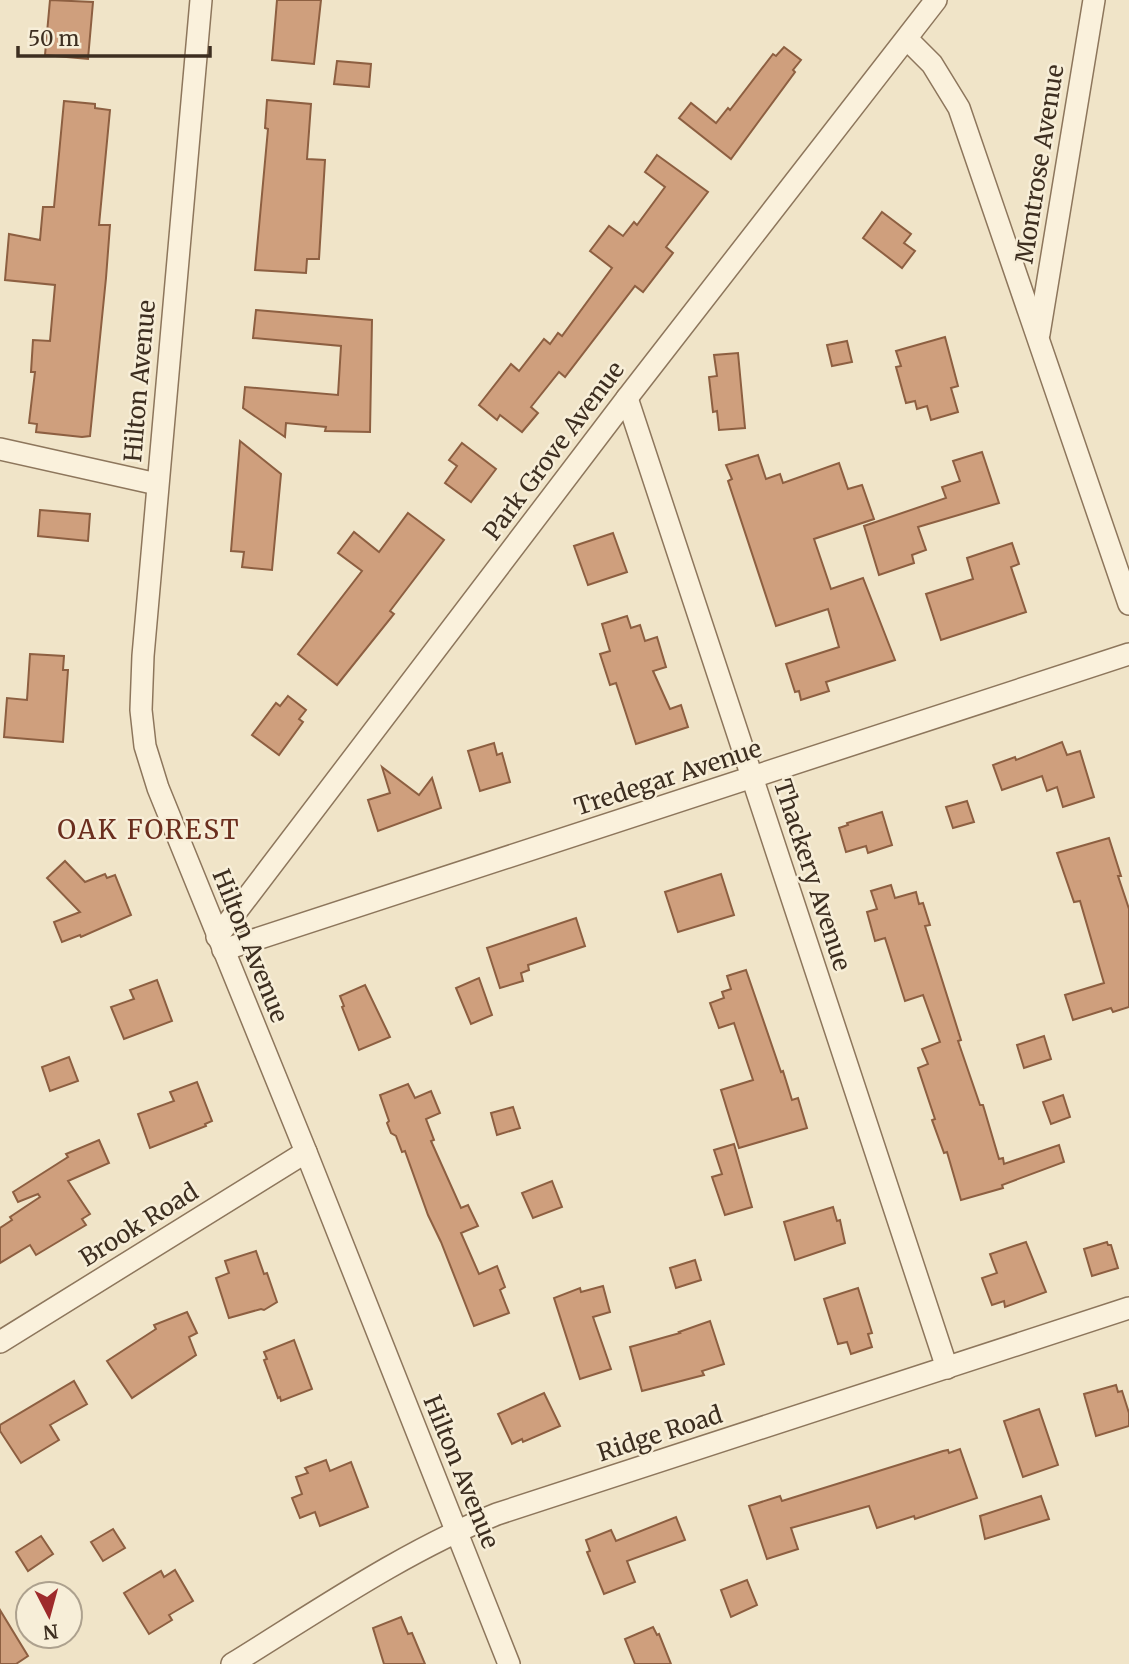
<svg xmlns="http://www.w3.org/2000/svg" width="1129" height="1664" font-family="Merriweather,serif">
	<rect width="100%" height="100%" fill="#f0e4c8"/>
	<!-- building -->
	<g fill="#cf9f7d" stroke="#8d5f41" stroke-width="2">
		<polygon points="50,0 93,2 88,59 45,55"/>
		<polygon points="277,0 321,0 314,64 272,60"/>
		<polygon points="784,47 801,60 793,70 795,72 731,159 679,118 691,103 716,123 728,108 730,110 773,54 776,56"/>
		<polygon points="337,61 371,64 369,87 334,84"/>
		<polygon points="267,100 311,104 307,159 325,160 319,259 307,259 306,273 255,270 268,129 265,128"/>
		<polygon points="64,101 95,104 95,108 110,110 99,225 110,225 106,278 90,436 82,437 36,432 37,424 29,423 35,372 31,372 33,340 50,341 55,285 5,280 9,234 40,240 43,207 54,207"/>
		<polygon points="657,155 708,192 666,247 673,253 643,292 635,286 565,377 559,372 531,407 538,413 522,432 500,415 497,420 479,405 511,364 519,371 544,339 550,344 558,333 562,336 612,268 590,251 609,226 623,236 634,222 637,225 665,187 645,172"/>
		<polygon points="882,212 911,234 904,243 915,251 902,268 863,238"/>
		<polygon points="256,310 372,320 370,432 325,431 326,427 286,423 285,437 243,408 245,387 338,395 341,346 253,338"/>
		<polygon points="945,337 958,386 951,388 958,412 931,420 927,406 917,409 915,401 906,403 896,367 901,366 896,351"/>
		<polygon points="847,341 852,362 832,366 827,345"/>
		<polygon points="738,353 745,428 719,430 717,411 713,412 709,377 717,376 714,355"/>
		<polygon points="240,441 281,474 272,570 242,567 244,552 231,551"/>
		<polygon points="462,443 496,469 471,502 445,483 457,466 449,460"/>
		<polygon points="982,452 999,503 918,527 926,550 912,555 914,563 879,575 864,526 946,498 942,487 960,481 953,461"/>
		<polygon points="758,455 766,479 780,474 783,483 839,463 848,489 862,485 874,519 814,539 831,589 863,578 895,660 826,682 829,691 801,700 799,691 795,692 786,664 839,647 828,609 776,626 728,481 732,479 726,465"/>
		<polygon points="40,510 90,514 88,541 38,536"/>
		<polygon points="408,513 444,540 390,611 394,614 337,685 298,654 362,571 338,553 354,532 379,552"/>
		<polygon points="613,533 627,572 588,585 574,546"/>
		<polygon points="1012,543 1019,564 1011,567 1026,612 941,640 926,594 973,579 967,558"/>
		<polygon points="627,616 631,628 640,625 645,641 657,637 666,667 653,671 670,709 681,705 688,727 636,744 616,683 610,685 600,654 610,651 602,624"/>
		<polygon points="30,654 64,656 63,670 68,670 63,742 4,737 7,698 27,700"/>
		<polygon points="288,696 306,710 299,719 303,722 279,755 252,735 276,703 280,706"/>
		<polygon points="1062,742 1067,755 1080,751 1094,797 1063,807 1057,787 1047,791 1042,776 1002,790 993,765 1015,757 1016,760"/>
		<polygon points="494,743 497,755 502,753 510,782 480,791 468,751"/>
		<polygon points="382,767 419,795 432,778 441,808 378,831 368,800 390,793"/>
		<polygon points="967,801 974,822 953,828 946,807"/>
		<polygon points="882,812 892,845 868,853 866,846 846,852 839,828 848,825 847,823"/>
		<polygon points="1109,838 1121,876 1118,876 1129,909 1129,1007 1113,1012 1111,1008 1073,1020 1065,995 1104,983 1080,901 1074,902 1057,853"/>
		<polygon points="65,861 85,882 105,874 107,878 115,875 131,915 81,937 80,935 62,942 54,922 80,912 47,878"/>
		<polygon points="721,874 734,915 678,932 665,892"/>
		<polygon points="891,885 895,898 916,892 919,904 923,903 930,925 925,926 961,1040 958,1041 980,1105 983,1105 999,1159 1003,1158 1004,1164 1059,1145 1064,1162 1002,1185 1003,1188 961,1200 947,1152 944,1153 932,1120 935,1119 918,1068 928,1064 922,1049 940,1042 923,995 905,1001 885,938 875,941 867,912 877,909 871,891"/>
		<polygon points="576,918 585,946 528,965 529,970 521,973 523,981 500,988 487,948"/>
		<polygon points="746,970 781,1072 783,1071 792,1100 798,1098 807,1128 739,1148 721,1090 753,1080 734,1023 719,1028 710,1003 724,998 722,992 731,989 727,976"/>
		<polygon points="479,978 492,1015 471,1024 456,988"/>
		<polygon points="157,980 172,1021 124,1039 111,1007 134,999 130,990"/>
		<polygon points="365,985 390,1037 359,1050 342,1007 344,1006 340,996"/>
		<polygon points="1044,1036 1051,1059 1024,1068 1017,1045"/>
		<polygon points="69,1057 78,1081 50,1091 42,1067"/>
		<polygon points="197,1082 212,1121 205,1124 206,1126 150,1148 138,1114 174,1101 170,1092"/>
		<polygon points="408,1084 415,1098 431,1091 440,1113 426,1119 434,1140 431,1141 461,1208 468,1205 478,1226 461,1233 479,1274 497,1266 505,1287 500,1290 509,1313 474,1326 441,1242 428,1215 405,1151 402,1152 396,1136 391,1133 387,1123 389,1121 380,1095"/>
		<polygon points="1063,1095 1070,1117 1051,1124 1043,1102"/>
		<polygon points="513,1107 520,1128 497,1135 491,1113"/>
		<polygon points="99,1140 109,1163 68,1181 90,1214 82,1219 86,1225 36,1255 30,1245 0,1263 0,1228 12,1220 10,1217 40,1197 38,1194 18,1202 13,1192 68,1157 66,1154"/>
		<polygon points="734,1144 752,1207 725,1215 712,1177 722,1174 714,1150"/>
		<polygon points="552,1181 562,1207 533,1218 522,1193"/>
		<polygon points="833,1207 837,1221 840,1220 845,1243 795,1260 784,1222"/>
		<polygon points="1026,1242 1046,1292 1005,1307 1004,1301 992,1305 982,1278 997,1273 990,1254"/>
		<polygon points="1107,1242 1108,1245 1111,1245 1118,1268 1092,1276 1084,1249"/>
		<polygon points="256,1251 264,1274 267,1273 277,1302 264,1310 261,1309 229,1318 216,1278 229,1273 225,1261"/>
		<polygon points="695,1260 701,1280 676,1288 670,1268"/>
		<polygon points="603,1286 610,1312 593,1317 611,1369 580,1379 554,1298 580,1288 581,1292"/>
		<polygon points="858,1288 872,1333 868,1334 872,1347 851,1354 847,1342 838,1344 824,1299"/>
		<polygon points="187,1312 197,1333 189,1337 196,1355 132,1398 107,1361 156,1329 154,1325"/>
		<polygon points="710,1321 724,1364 702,1371 704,1375 642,1391 630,1347 680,1333 679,1332"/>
		<polygon points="294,1340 312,1389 281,1401 280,1397 278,1398 264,1360 267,1359 264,1352"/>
		<polygon points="74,1381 87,1404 50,1425 59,1440 21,1463 0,1431 0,1425"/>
		<polygon points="1116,1385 1118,1392 1122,1391 1129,1413 1129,1426 1096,1436 1084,1394"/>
		<polygon points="544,1393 560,1426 523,1442 522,1439 512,1444 498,1414"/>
		<polygon points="1039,1409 1058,1465 1023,1477 1004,1421"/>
		<polygon points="960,1449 977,1498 915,1519 914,1516 877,1528 869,1506 791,1528 798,1549 767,1559 749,1506 780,1496 782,1501 943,1451 948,1450 949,1453"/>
		<polygon points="326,1460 330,1471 351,1462 368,1507 320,1526 315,1512 300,1518 292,1498 302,1494 296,1477 308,1473 305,1468"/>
		<polygon points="1041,1496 1049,1519 985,1539 980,1516"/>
		<polygon points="676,1517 685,1540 627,1561 635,1582 604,1594 587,1552 590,1551 586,1540 611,1530 616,1541"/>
		<polygon points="113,1529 125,1548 103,1561 91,1542"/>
		<polygon points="41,1536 53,1554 28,1571 16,1552"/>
		<polygon points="175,1570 193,1601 169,1615 172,1620 149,1634 124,1593 161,1571 164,1577"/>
		<polygon points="747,1580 757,1605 731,1617 721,1590"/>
		<polygon points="0,1610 28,1656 16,1664 0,1664"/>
		<polygon points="401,1617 408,1634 412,1633 425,1664 384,1664 373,1628"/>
		<polygon points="653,1627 657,1635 659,1634 671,1664 635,1664 625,1639"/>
	</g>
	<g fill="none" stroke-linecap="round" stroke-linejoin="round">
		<!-- street casing -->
		<g stroke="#8d765c" stroke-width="24">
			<g id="street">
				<polyline points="201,0 143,656 141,710 145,746 158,788 306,1152 509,1664"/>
				<polyline points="907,39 932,64 959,108 1129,604"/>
				<polyline points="1039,334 1094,0"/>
				<polyline points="627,398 947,1368"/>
				<polyline points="0,449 157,484"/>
				<polyline points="217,937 627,398 936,0"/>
				<polyline points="223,950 1129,654"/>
				<polyline points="0,1342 306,1152"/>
				<path d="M232 1664C318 1611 403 1552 497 1514L1129 1308"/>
			</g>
		</g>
		<!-- street -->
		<use href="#street" stroke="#faf1dc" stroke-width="21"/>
	</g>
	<g text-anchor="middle" stroke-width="5" stroke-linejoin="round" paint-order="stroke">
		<!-- street labels -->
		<g font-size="24" fill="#3d2e20" stroke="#f7eed8">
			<text transform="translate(1040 164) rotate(-81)" y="8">Montrose Avenue</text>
			<text transform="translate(140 381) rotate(-85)" y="8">Hilton Avenue</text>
			<text transform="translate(554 451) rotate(-53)" y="8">Park Grove Avenue</text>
			<text transform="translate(668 778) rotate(-18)" y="8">Tredegar Avenue</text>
			<text transform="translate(812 875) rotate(72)" y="8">Thackery Avenue</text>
			<text transform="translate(250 946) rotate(68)" y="8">Hilton Avenue</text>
			<text transform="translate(139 1225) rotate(-32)" y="8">Brook Road</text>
			<text transform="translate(660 1434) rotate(-18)" y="8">Ridge Road</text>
			<text transform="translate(461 1472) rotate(68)" y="8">Hilton Avenue</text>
		</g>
		<!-- neighbourhood labels -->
		<g font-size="26" letter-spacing="2" fill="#6b2e1e" stroke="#f7eed8">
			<text x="149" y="839">OAK FOREST</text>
		</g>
	</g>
	<!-- north arrow -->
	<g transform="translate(49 1615) rotate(174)"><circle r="33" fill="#f7eed8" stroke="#ada18e" stroke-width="2"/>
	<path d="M0-5L12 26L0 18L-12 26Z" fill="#9e2a2b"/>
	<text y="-10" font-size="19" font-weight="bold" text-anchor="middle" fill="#3d2e20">N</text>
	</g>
	<!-- scale -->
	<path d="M18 46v10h192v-10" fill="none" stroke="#3d2e20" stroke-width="3.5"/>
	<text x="28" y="46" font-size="21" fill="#3d2e20" stroke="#f7eed8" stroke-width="5" paint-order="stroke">50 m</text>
</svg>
